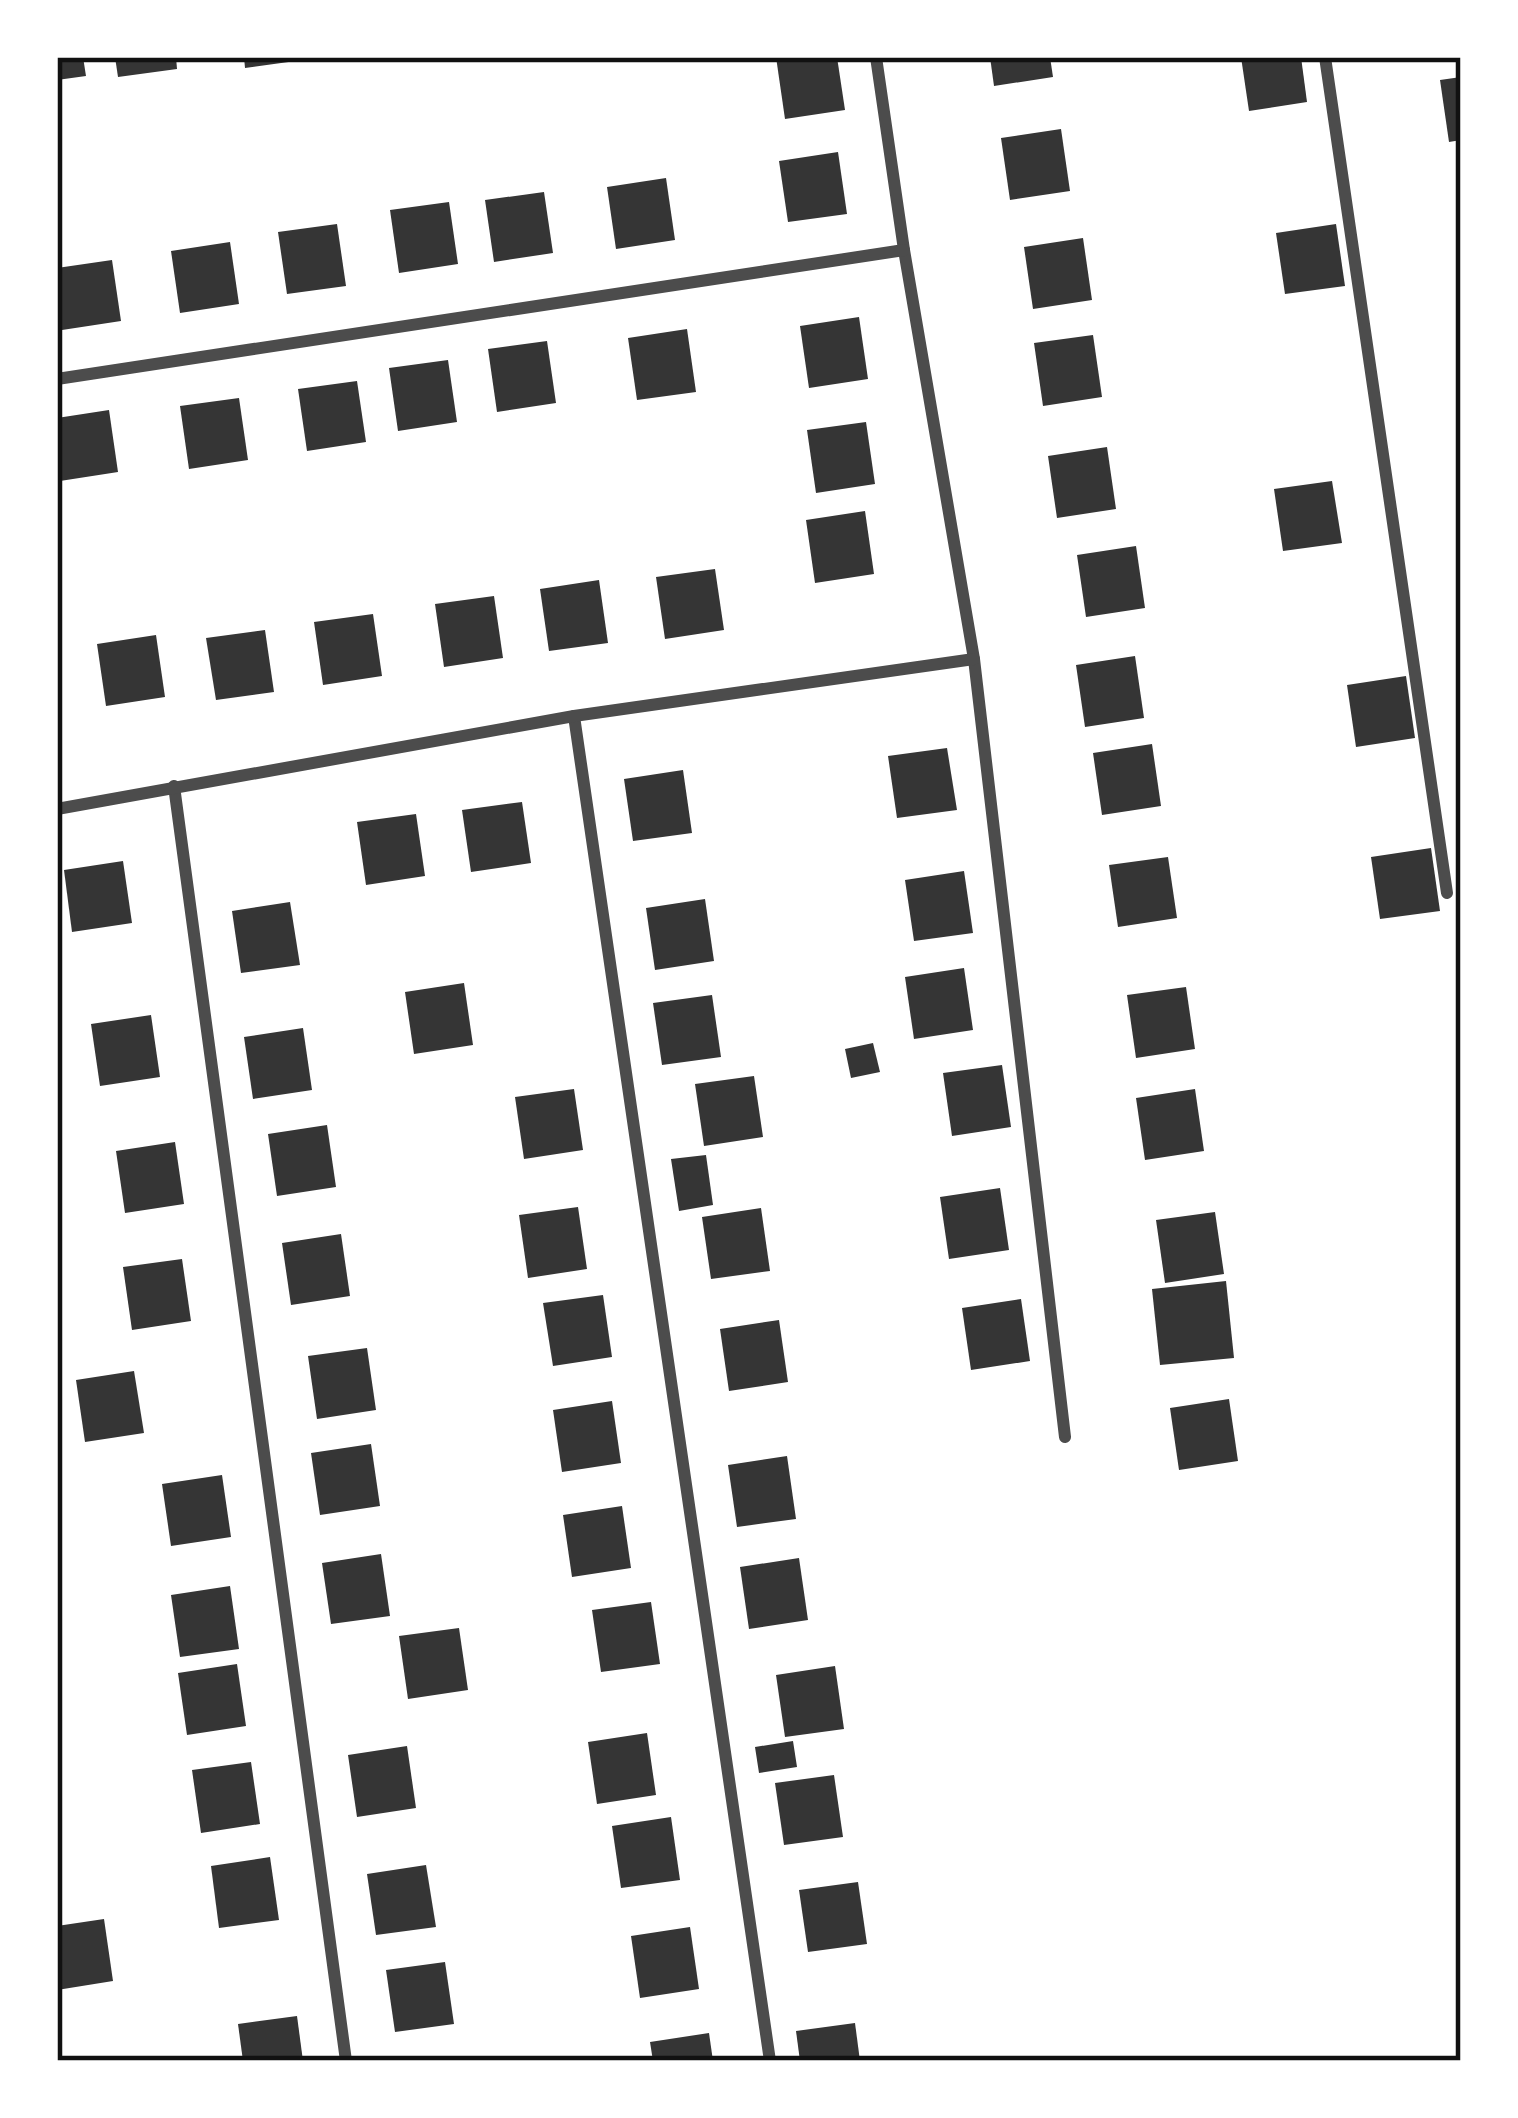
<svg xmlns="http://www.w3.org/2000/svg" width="1518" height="2118" font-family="'Alegreya Sans',sans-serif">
	<rect width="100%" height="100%" fill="#fff"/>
	<!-- building -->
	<g fill="#353535">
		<polygon points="57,57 83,57 86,76 57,80"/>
		<polygon points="115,57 176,57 177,69 118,77"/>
		<polygon points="244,57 303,57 303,60 245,68"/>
		<polygon points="776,57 837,57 845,110 785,119"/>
		<polygon points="990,57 1050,57 1053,77 994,86"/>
		<polygon points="1241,57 1301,57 1307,102 1249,111"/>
		<polygon points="1461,77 1461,140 1449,142 1440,80"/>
		<polygon points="1061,129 1070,191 1010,200 1001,138"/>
		<polygon points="838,152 847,214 788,222 779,161"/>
		<polygon points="666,178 675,240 616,249 607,187"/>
		<polygon points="544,192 553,253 494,262 485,200"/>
		<polygon points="449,202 458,264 399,273 390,210"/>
		<polygon points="337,224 346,286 287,294 278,232"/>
		<polygon points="1336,224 1345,286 1285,294 1276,233"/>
		<polygon points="1083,238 1092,300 1033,309 1024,247"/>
		<polygon points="230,242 239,304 180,313 171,251"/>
		<polygon points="112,260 121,321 62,330 57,296 57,268"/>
		<polygon points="859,317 868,379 809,388 800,326"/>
		<polygon points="687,329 696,392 637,400 628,338"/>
		<polygon points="1093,335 1102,397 1043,406 1034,343"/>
		<polygon points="547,341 556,403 497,412 488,349"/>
		<polygon points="448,360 457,422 398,431 389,368"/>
		<polygon points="357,381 366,442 307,451 298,389"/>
		<polygon points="239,398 248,460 189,469 180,406"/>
		<polygon points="109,410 118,472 60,481 57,418"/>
		<polygon points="866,422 875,484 816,493 807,430"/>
		<polygon points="1107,447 1116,509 1057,518 1048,456"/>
		<polygon points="1332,481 1342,543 1283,551 1274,489"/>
		<polygon points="865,511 874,574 815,583 806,520"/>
		<polygon points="1136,546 1145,608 1086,617 1077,555"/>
		<polygon points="715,569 724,630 665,639 656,577"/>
		<polygon points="599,580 608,643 549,651 540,589"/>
		<polygon points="494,596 503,658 444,667 435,604"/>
		<polygon points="373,614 382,676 323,685 314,622"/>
		<polygon points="265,630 274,692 216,700 206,638"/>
		<polygon points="156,635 165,697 106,706 97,644"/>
		<polygon points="1135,656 1144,718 1085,727 1076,665"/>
		<polygon points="1406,676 1415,738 1356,747 1347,685"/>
		<polygon points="1152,744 1161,806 1102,815 1093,753"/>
		<polygon points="947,748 957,810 897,818 888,756"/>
		<polygon points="683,770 692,833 633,841 624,779"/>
		<polygon points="522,802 531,863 471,872 462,810"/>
		<polygon points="416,814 425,876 366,885 357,822"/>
		<polygon points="1431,848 1440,911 1380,919 1371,857"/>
		<polygon points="1168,857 1177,918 1118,927 1109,865"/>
		<polygon points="123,861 132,923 72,932 64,870"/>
		<polygon points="964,871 973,933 914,941 905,880"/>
		<polygon points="705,899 714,961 655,970 646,908"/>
		<polygon points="290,902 300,965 241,973 232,911"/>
		<polygon points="964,968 973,1030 914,1039 905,977"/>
		<polygon points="464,983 473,1045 414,1054 405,992"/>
		<polygon points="1186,987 1195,1049 1136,1058 1127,995"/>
		<polygon points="712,995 721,1057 662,1065 653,1003"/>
		<polygon points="151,1015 160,1077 100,1086 91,1024"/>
		<polygon points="303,1028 312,1090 253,1099 244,1037"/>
		<polygon points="873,1043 880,1072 851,1078 845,1049"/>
		<polygon points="1002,1065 1011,1127 952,1136 943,1073"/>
		<polygon points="754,1076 763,1137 704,1146 695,1084"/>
		<polygon points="574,1089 583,1150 524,1159 515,1097"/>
		<polygon points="1195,1089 1204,1151 1145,1160 1136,1098"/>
		<polygon points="327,1125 336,1187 277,1196 268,1134"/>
		<polygon points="175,1142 184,1204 125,1213 116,1151"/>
		<polygon points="706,1155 713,1205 679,1211 671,1159"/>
		<polygon points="1000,1188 1009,1250 949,1259 940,1197"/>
		<polygon points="578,1207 587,1269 528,1278 519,1215"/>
		<polygon points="761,1208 770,1271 711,1279 702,1217"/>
		<polygon points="1215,1212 1224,1274 1165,1283 1156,1220"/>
		<polygon points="341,1234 350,1296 291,1305 282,1243"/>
		<polygon points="182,1259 191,1321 132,1330 123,1267"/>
		<polygon points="1226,1281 1234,1358 1160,1365 1152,1289"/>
		<polygon points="603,1295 612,1357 553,1366 543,1303"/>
		<polygon points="1021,1299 1030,1361 971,1370 962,1308"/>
		<polygon points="779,1320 788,1382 729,1391 720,1329"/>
		<polygon points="367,1348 376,1410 317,1419 308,1356"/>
		<polygon points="134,1371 144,1433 85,1442 76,1380"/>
		<polygon points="1229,1399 1238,1461 1179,1470 1170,1408"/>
		<polygon points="612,1401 621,1463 562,1472 553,1410"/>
		<polygon points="371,1444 380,1506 320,1515 311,1453"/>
		<polygon points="787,1456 796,1519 737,1527 728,1465"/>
		<polygon points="222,1475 231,1537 171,1546 162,1484"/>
		<polygon points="622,1506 631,1568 572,1577 563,1515"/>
		<polygon points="381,1554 390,1616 331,1624 322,1563"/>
		<polygon points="799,1558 808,1620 749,1629 740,1567"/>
		<polygon points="230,1586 239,1649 180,1657 171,1595"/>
		<polygon points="651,1602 660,1664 601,1672 592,1610"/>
		<polygon points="459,1628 468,1690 408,1699 399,1636"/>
		<polygon points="237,1664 246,1726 187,1735 178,1673"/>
		<polygon points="835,1666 844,1729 785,1737 776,1675"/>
		<polygon points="647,1733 656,1795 597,1804 588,1742"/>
		<polygon points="793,1741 797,1767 759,1773 755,1747"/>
		<polygon points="407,1746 416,1808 357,1817 348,1755"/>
		<polygon points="251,1762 260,1824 201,1833 192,1770"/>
		<polygon points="834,1775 843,1837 784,1845 775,1783"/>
		<polygon points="671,1817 680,1880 621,1888 612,1826"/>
		<polygon points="270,1857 279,1920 219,1928 211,1866"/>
		<polygon points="426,1865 436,1927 376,1935 367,1874"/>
		<polygon points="858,1882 867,1944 808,1952 799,1890"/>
		<polygon points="104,1919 113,1981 57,1990 57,1926"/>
		<polygon points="690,1927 699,1989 640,1998 631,1936"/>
		<polygon points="445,1962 454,2024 395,2032 386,1970"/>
		<polygon points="297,2016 303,2061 243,2061 238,2024"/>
		<polygon points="855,2023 860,2061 800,2061 796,2031"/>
		<polygon points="709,2033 713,2061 653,2061 650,2042"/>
	</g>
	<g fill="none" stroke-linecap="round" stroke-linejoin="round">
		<!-- minor -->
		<g stroke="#4c4c4c" stroke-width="12">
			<polyline points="876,57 904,250 974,659 1065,1437"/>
			<polyline points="1325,57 1447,893"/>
			<polyline points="57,379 904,250"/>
			<polyline points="574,716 770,2061"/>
			<polyline points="174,786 346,2061"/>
			<polyline points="57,809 574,716 974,659"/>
		</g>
	</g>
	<!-- border -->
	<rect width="1518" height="2118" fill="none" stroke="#ffffff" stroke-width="120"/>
	<rect x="60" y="60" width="1398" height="1998" fill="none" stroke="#111" stroke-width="4.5"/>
</svg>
